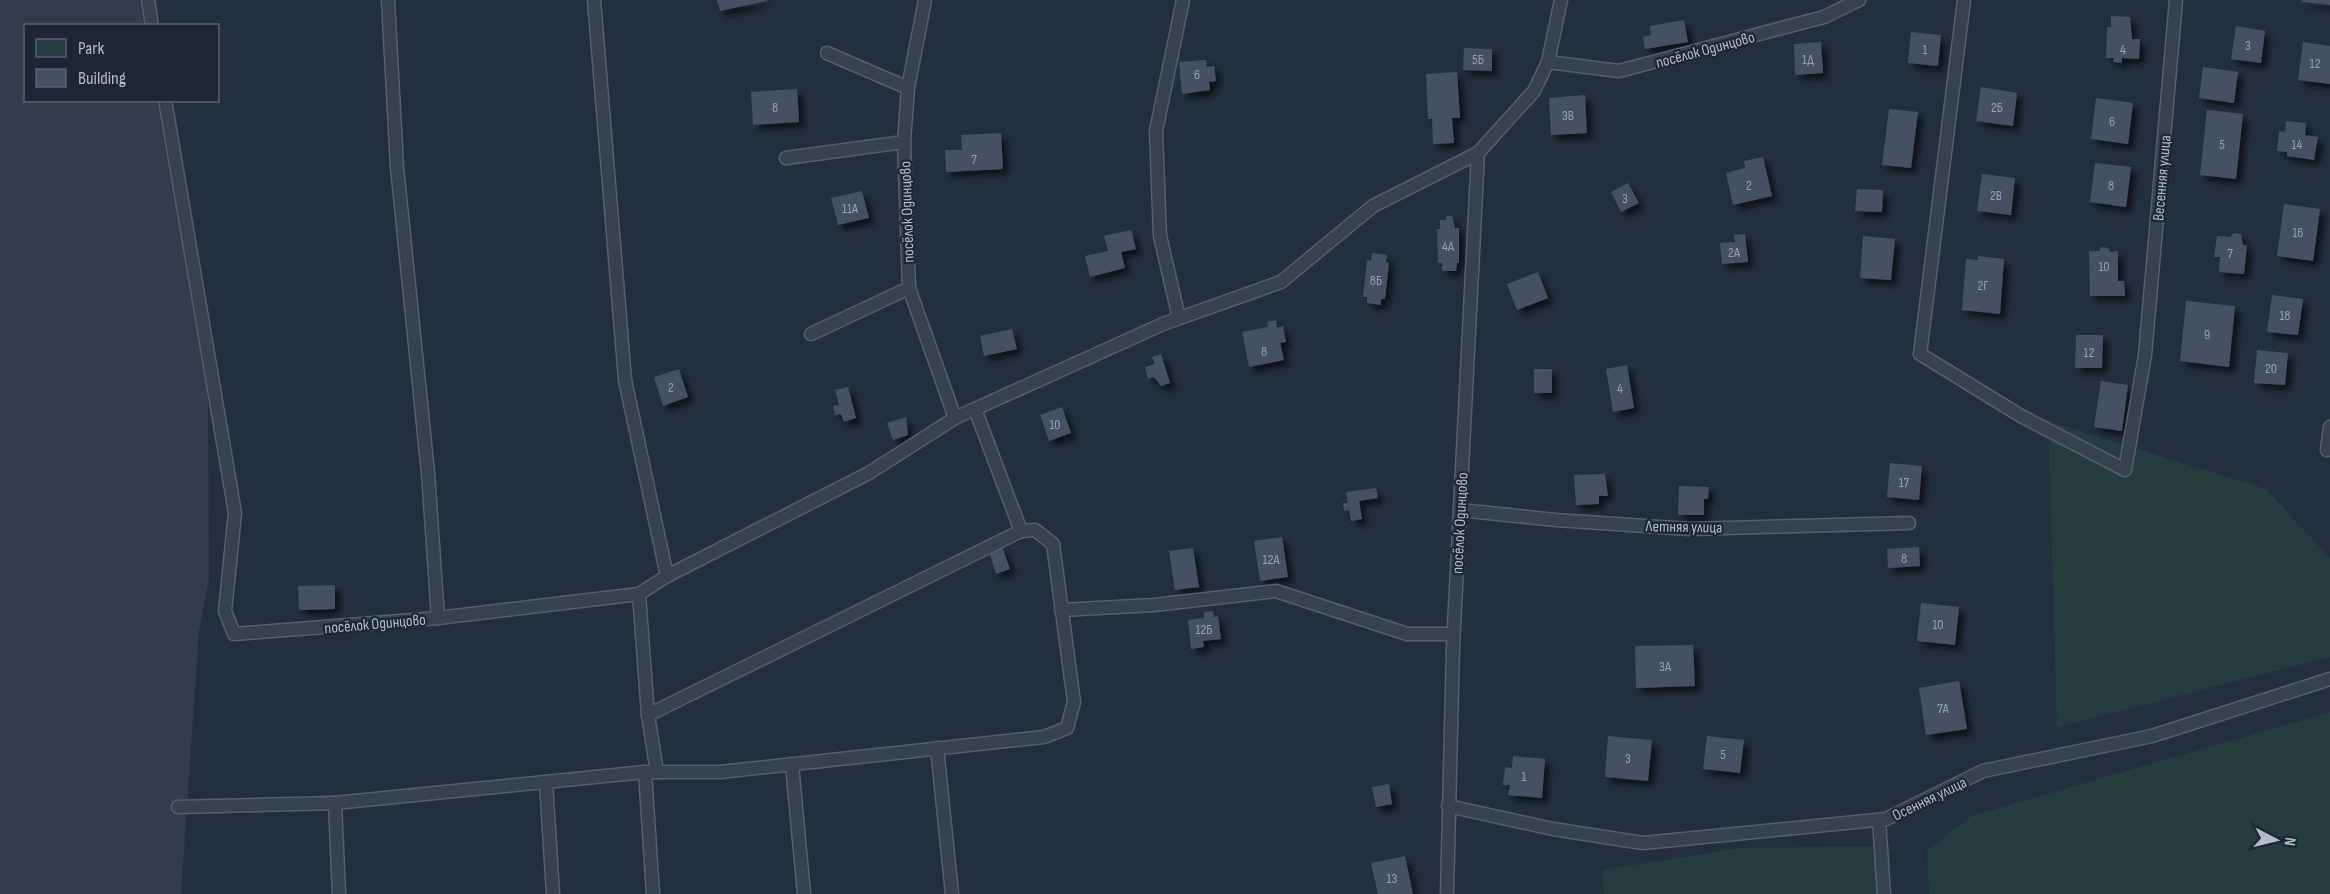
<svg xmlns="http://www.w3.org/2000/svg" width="2330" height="894" font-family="'Sofia Sans Condensed',sans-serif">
	<defs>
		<filter id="shadow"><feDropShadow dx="5.5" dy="5.5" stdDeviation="3" flood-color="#0009"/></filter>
	</defs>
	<rect width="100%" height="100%" fill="#242f3e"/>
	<!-- airport -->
	<polygon fill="#323c4b" points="0,0 139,0 144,25 26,26 26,100 157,101 208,399 209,579 199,631 181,894 0,894"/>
	<!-- green -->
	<g fill="#263c3f">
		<polygon points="2048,421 2266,489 2330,558 2330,657 2057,727"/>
		<polygon points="2330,712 2330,894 1929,894 1927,851 1971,816"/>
		<polygon points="1890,846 1889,894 1604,894 1602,870 1740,848"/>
	</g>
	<!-- building -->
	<g fill="#455162" filter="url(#shadow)">
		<polygon points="717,0 767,0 767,1 720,11"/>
		<polygon points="2302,0 2330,0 2330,5 2302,2"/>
		<polygon points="2111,16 2130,17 2132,39 2140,39 2139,59 2122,58 2122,63 2113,62 2114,58 2106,58 2107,27 2111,27"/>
		<polygon points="1684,20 1688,42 1645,49 1643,37 1651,35 1650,26"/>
		<polygon points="2236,26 2265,31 2261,63 2231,59"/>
		<polygon points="1911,32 1941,35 1938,66 1908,63"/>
		<polygon points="1821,42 1823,73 1795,75 1794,44"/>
		<polygon points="2303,42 2330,46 2330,84 2298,80"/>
		<polygon points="1464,48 1492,49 1492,71 1463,70"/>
		<polygon points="1206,60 1207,67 1214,66 1216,81 1209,82 1210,90 1182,94 1179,62"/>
		<polygon points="2203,67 2238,72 2234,103 2199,98"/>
		<polygon points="1457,72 1460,118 1452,118 1454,143 1433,144 1432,119 1428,119 1426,74"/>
		<polygon points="1981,87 2017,93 2013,126 1976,121"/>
		<polygon points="797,89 799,122 753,125 751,92"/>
		<polygon points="1585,95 1587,133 1551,135 1549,98"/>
		<polygon points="2096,98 2133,103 2128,144 2091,139"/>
		<polygon points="1889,109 1918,112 1911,168 1882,165"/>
		<polygon points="2207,110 2243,114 2236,179 2200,175"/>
		<polygon points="2286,121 2306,123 2305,135 2318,137 2314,160 2287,156 2287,152 2277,151 2279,131 2285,132"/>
		<polygon points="1001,133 1003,169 946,172 945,150 962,150 961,135"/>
		<polygon points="1763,157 1772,196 1733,205 1726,173 1745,168 1744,161"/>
		<polygon points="2095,163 2131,167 2126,207 2090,202"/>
		<polygon points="1982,174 2015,178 2011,215 1977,211"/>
		<polygon points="1628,183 1639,203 1621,212 1611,192"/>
		<polygon points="1857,189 1883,190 1882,212 1855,211"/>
		<polygon points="862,191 869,218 838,225 831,198"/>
		<polygon points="2284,204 2320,209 2313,261 2277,256"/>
		<polygon points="1446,216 1452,216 1455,228 1459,228 1459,263 1457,263 1456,271 1442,271 1442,263 1438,263 1437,229 1440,229 1440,220 1446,220"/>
		<polygon points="1131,230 1136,249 1121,252 1125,268 1090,277 1085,256 1108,251 1104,236"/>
		<polygon points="2234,233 2241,234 2243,245 2247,245 2244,274 2219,272 2220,257 2214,257 2217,236 2230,237"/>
		<polygon points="1745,234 1748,262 1722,264 1720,243 1735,242 1734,235"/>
		<polygon points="1863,236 1895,239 1891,280 1860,278"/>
		<polygon points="2102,247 2108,248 2110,252 2118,251 2118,281 2124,281 2125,296 2090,296 2089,251 2099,251"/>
		<polygon points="1372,253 1387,255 1386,262 1389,263 1385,299 1381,299 1381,305 1367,303 1367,297 1363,297 1367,260 1371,261"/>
		<polygon points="1978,256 2004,259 2000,314 1962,310 1966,259 1978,260"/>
		<polygon points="1538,272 1548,298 1517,310 1507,284"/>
		<polygon points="2272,295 2303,299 2298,335 2267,332"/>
		<polygon points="2186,301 2235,306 2229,367 2180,361"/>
		<polygon points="1276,320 1277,328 1283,326 1286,342 1280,343 1284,360 1249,367 1242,332 1268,327 1267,322"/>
		<polygon points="1012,329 1017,349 984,356 980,336"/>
		<polygon points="2076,335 2103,335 2102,368 2075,368"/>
		<polygon points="2257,350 2288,353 2285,385 2254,383"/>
		<polygon points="1161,354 1170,383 1161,386 1154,377 1148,379 1145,367 1155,364 1152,357"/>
		<polygon points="1627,365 1634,408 1613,412 1606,369"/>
		<polygon points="679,369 688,397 663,406 654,377"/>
		<rect x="1534" y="369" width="18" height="24"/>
		<polygon points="2101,381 2128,385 2122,431 2094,427"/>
		<polygon points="848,387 856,418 844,422 841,414 835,415 833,406 839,405 835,390"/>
		<polygon points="1062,407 1071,433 1049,441 1040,415"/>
		<polygon points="906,417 908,435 893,440 887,423"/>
		<polygon points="1890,463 1922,466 1919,500 1887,497"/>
		<polygon points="1605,474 1608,496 1599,496 1599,504 1576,505 1574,475"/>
		<polygon points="1679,486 1709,487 1708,499 1704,499 1704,515 1678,515"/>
		<polygon points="1376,488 1378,498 1359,501 1362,519 1351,521 1349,510 1344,511 1343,503 1348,503 1346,492"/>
		<polygon points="1282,537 1288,577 1260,581 1254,541"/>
		<polygon points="1002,547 1010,569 996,574 989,551"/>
		<polygon points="1919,547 1920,566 1888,568 1887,549"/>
		<polygon points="1193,548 1199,587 1175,590 1169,551"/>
		<polygon points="335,585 335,609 299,610 298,586"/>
		<polygon points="1921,603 1959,607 1955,645 1917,641"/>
		<polygon points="1213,611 1214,617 1218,616 1221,639 1203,641 1204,647 1191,649 1188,620 1204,618 1204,612"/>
		<polygon points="1693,645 1695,686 1636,688 1635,646"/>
		<polygon points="1959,681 1967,729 1926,735 1919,688"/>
		<polygon points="1608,736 1652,740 1648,781 1605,777"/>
		<polygon points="1707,736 1744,740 1740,773 1703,769"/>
		<polygon points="1513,756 1545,759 1542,798 1508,795 1510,785 1503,785 1505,767 1512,768"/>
		<polygon points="1389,784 1392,804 1376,807 1372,787"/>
		<polygon points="1405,856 1413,894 1378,894 1371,863"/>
	</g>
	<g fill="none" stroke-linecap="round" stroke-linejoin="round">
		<!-- service casing -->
		<g stroke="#565f6c" stroke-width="15">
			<g id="service">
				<polyline points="148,0 152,26"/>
				<polyline points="388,0 397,167 428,473 438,618"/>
				<polyline points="594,0 625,380 667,576"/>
				<polyline points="925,0 908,88 904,142 909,288 955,418"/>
				<polyline points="1964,0 1920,354 2021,416 2125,470 2145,355 2176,0"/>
				<polyline points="827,53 908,88"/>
				<polyline points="1548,62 1619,71 1824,17 1859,0"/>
				<polyline points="165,100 235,513 225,611 234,634 438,618 639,594 667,576 869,473 955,418 1163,324 1281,282 1373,206 1478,153"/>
				<polyline points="786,158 904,142"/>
				<polyline points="1179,318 1160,236 1156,131 1183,0"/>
				<polyline points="811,334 909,288"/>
				<polyline points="975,409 1021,531"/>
				<polyline points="2327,450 2330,427"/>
				<polyline points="1460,510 1556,520 1690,529 1909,523"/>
				<polyline points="639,594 648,715 657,772 645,772 653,894"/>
				<polyline points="1061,610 1154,605 1276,591 1407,634 1453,634"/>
				<polyline points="648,715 1021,531 1035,530 1053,544 1074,702 1067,728 1044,737 720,772 657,772"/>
				<polyline points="937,748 952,894"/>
				<polyline points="792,764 804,894"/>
				<polyline points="546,782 553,894"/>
				<polyline points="335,803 645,772"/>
				<polyline points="1448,806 1553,829 1643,843 1886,819 1983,771 2152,736 2330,679"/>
				<polyline points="178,807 335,803 339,894"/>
				<polyline points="1879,820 1884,894"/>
				<polyline points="1447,894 1453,647 1478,153 1534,91 1548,62 1561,0"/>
			</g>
		</g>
		<!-- service -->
		<use href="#service" stroke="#38414e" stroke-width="12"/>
	</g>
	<g text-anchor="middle" stroke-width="4.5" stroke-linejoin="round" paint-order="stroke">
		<!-- number labels -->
		<g font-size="14" fill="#98a1af">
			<text x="2248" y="50">3</text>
			<text x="1925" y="54">1</text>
			<text x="2123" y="54">4</text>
			<text x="1478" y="64">5Б</text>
			<text x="1808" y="64">1Д</text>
			<text x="2315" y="68">12</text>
			<text x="1197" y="79">6</text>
			<text x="775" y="112">8</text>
			<text x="1997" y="112">2Б</text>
			<text x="1568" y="120">3В</text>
			<text x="2112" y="126">6</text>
			<text x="2222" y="149">5</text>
			<text x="2297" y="149">14</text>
			<text x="974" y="164">7</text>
			<text x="1749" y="190">2</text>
			<text x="2111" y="190">8</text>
			<text x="1996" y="200">2В</text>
			<text x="1625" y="203">3</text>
			<text x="850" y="213">11А</text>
			<text x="2298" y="237">16</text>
			<text x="1448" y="251">4А</text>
			<text x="1734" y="257">2А</text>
			<text x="2230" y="258">7</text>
			<text x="2104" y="271">10</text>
			<text x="1376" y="285">8Б</text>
			<text x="1983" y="290">2Г</text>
			<text x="2285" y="320">18</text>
			<text x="2207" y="339">9</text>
			<text x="1264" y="356">8</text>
			<text x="2089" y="357">12</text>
			<text x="2271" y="373">20</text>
			<text x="671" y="392">2</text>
			<text x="1620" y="393">4</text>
			<text x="1055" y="429">10</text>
			<text x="1904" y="487">17</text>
			<text x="1904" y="563">8</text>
			<text x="1271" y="564">12А</text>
			<text x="1938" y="629">10</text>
			<text x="1204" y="634">12Б</text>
			<text x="1665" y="671">3А</text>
			<text x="1943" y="713">7А</text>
			<text x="1723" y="759">5</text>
			<text x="1628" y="763">3</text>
			<text x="1524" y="781">1</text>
			<text x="1392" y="883">13</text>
		</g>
		<!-- street labels -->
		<g font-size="16" fill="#b4bcc9" stroke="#1d2633">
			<text transform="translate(1705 49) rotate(-15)" y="6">посёлок Одинцово</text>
			<text transform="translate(2161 178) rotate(-85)" y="6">Весенняя улица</text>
			<text transform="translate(906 212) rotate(-92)" y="6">посёлок Одинцово</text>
			<text transform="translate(1459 523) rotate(-87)" y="6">посёлок Одинцово</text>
			<text transform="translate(1684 526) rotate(1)" y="6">Летняя улица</text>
			<text transform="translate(375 623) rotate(-5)" y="6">посёлок Одинцово</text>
			<text transform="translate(1929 798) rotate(-26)" y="6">Осенняя улица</text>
		</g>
	</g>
	<!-- legend -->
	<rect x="24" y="24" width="195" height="78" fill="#1d2633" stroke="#59626f" stroke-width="1.5"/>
	<rect x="36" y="39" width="30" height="18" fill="#263c3f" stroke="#59626f" stroke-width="1.5"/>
	<text x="78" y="54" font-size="18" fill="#b4bcc9">Park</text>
	<rect x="36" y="69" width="30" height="18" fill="#455162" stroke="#59626f" stroke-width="1.5"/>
	<text x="78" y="84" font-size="18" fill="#b4bcc9">Building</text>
	<!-- north arrow -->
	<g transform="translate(2276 840) rotate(97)" stroke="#1d2633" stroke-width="4.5" paint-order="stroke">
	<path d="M0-4.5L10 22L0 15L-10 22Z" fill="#b4bcc9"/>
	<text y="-9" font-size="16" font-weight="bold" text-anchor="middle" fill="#b4bcc9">N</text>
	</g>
</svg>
